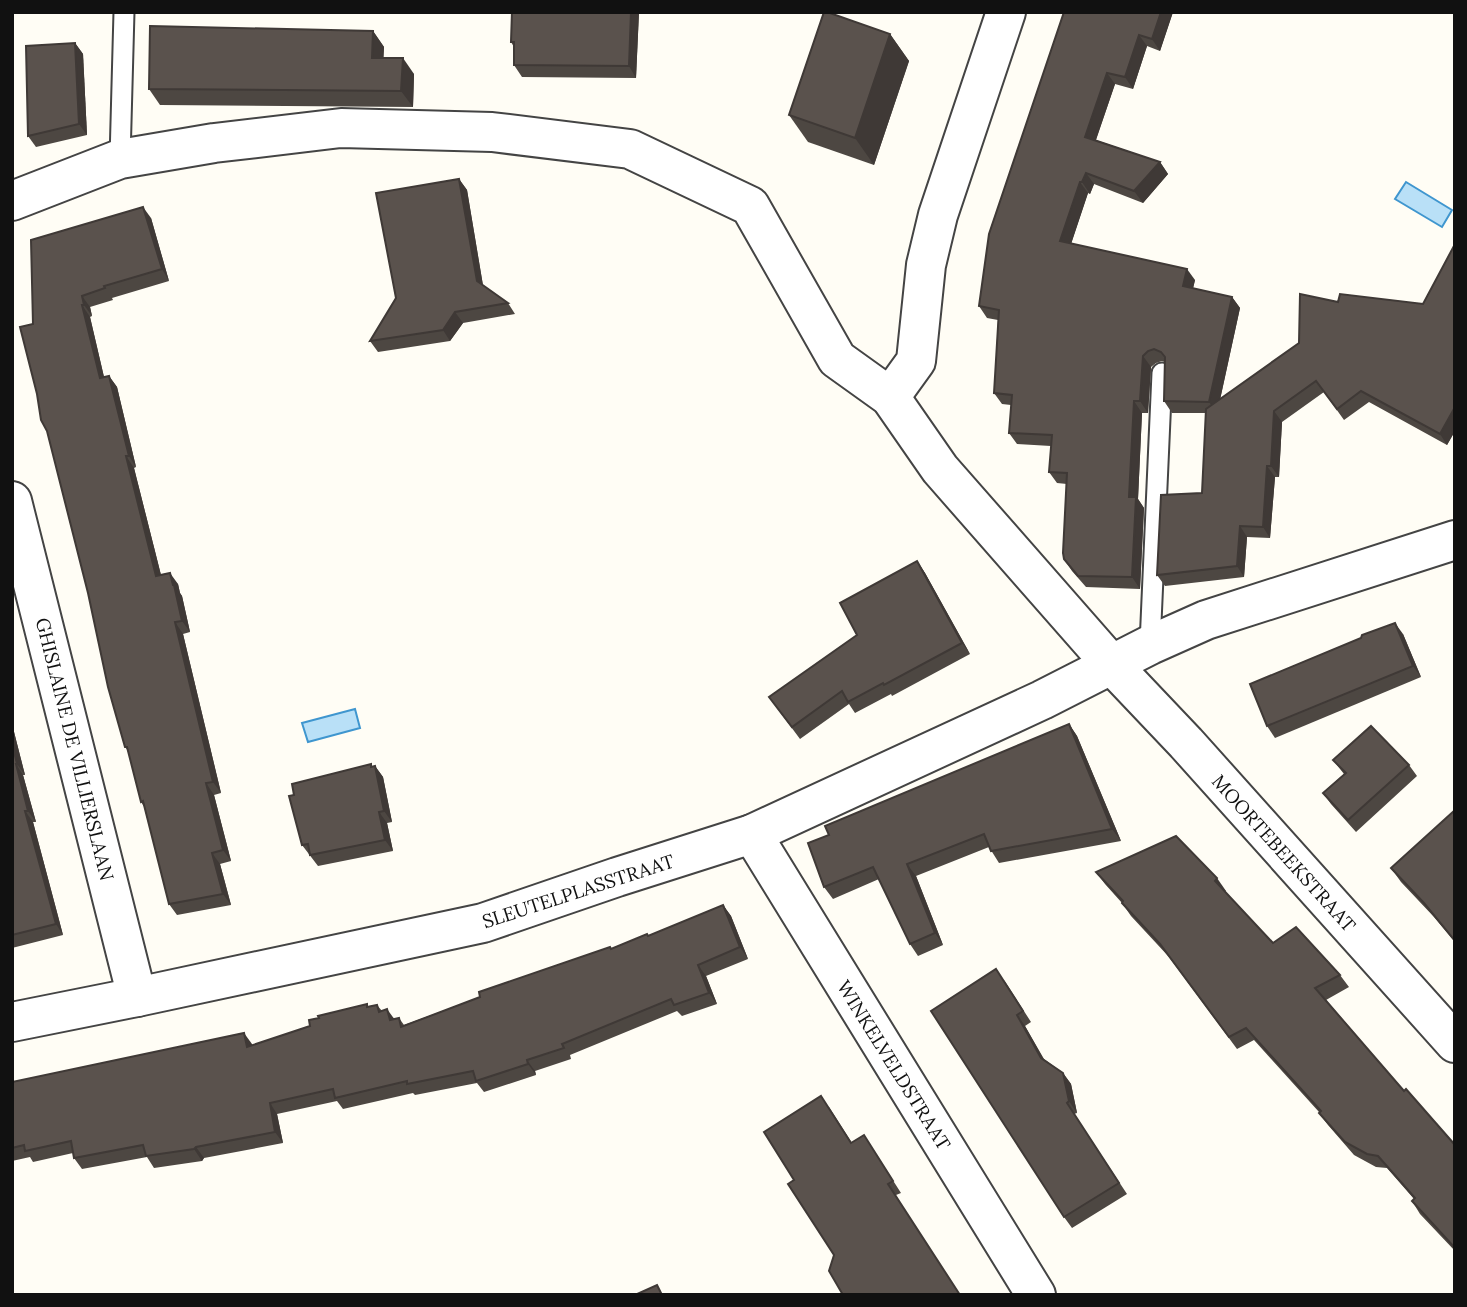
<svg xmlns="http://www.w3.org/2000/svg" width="1467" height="1307" font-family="Lora,serif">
	<rect width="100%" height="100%" fill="#fffdf5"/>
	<!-- water -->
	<g fill="#b9e0f7" stroke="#3f96cf" stroke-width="2">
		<polygon points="1406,182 1452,210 1442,227 1395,199"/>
		<polygon points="355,709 360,728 308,742 302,723"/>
	</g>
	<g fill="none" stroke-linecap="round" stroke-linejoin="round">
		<!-- service casing -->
		<g stroke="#444" stroke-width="23">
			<g id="service">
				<polyline points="120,159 124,12"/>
				<polyline points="1150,645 1162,373"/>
			</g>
		</g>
		<!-- minor casing -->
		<g stroke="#444" stroke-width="42">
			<g id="minor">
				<polyline points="12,201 120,159 214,143 341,128 492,132 630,149 750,206 837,359 890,397 940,469 1112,665 1186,743 1455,1043"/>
				<polyline points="890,397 916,361 926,265 938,215 1006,12"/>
				<polyline points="12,501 137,997"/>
				<polyline points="752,834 1036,1295"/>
				<polyline points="12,1022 137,997 483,923 617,877 752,834 1042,700 1150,645 1206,620 1455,540"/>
			</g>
		</g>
		<!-- service -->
		<use href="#service" stroke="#fff" stroke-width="19"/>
		<!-- minor -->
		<use href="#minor" stroke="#fff" stroke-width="38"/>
	</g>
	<!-- wall -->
	<g fill="#4d4742">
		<polygon points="639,12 636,78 522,77 514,65 514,47 511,42"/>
		<polygon points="1064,12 1173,12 1160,51 1147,46 1133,89 1115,84 1096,140 1160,162 1168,174 1143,203 1094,184 1090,194 1088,193 1071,244 1195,280 1193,288 1232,297 1240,308 1220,400 1299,343 1338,302 1423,304 1455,244 1455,431 1447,445 1369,402 1344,420 1324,392 1282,422 1279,477 1275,477 1270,538 1247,537 1244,577 1165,586 1157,575 1202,493 1206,413 1172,413 1164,401 1165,362 1162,361 1156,363 1151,367 1148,413 1142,413 1138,499 1144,508 1140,589 1086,587 1072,571 1064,559 1067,484 1057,483 1049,472 1051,446 1017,444 1009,433 1011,405 1002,404 994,393 998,320 987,318 979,306"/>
		<polygon points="373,31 384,47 383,58 414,74 413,107 160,105 149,89"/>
		<polygon points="890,34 909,61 874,165 808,142 789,115"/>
		<polygon points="75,43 83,54 87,135 36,147 28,136"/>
		<polygon points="459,179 467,190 483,285 508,303 515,314 463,323 450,341 378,352 370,341 396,298"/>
		<polygon points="151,218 169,281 112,298 113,300 90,307 92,316 90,317 104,377 109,376 117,387 136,467 134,468 161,575 178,584 180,593 182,596 190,632 183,634 221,793 214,795 231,861 220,864 231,905 177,915 169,904 145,808 141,802 129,752 125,747 33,324"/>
		<polygon points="917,561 925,573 970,654 892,696 891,694 855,713 849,704 800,739 777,708 857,635"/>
		<polygon points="1403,634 1421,677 1275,738 1267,726 1361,638"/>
		<polygon points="12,724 25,775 23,775 36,822 33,822 63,935 12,948"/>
		<polygon points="1069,724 1077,736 1121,841 999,863 989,847 916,876 943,945 918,956 910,944 879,879 833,899 824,887 829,835"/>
		<polygon points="1333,760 1409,765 1417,776 1356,832 1331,804 1323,793 1344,774"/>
		<polygon points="375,766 383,777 392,822 387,823 393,851 318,866 302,845 372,767"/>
		<polygon points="1455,810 1455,942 1434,917 1401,882 1391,868"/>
		<polygon points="1096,872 1226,891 1225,892 1273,943 1340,975 1349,987 1326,1000 1404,1091 1455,1145 1455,1251 1420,1214 1412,1201 1414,1199 1387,1168 1376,1167 1354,1155 1328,1125 1319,1113 1319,1112 1254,1040 1237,1049 1169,957 1131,916 1122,903 1105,884"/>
		<polygon points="723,905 731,916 748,959 706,976 717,1004 682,1016 677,1011 570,1055 571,1059 535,1071 536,1075 484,1092 477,1083 415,1095 413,1093 343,1109 337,1101 277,1114 283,1143 204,1158 202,1161 154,1168 147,1157 82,1169 74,1158 73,1153 33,1162 30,1157 12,1161 12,1082 252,1044 252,1045 377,1005 382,1011 395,1019 399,1018 404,1025 648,936"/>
		<polygon points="1004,980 1031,1022 1025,1026 1044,1059 1063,1073 1071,1084 1077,1113 1074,1114 1127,1194 1072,1228 1064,1217"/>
		<polygon points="829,1107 852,1143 864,1135 901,1193 896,1195 834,1255 794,1180"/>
	</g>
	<!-- shaded-wall -->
	<g fill="#3f3936">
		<polygon points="631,12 639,12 636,78 629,66"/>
		<polygon points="1161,12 1173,12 1160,51 1152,39"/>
		<polygon points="373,31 384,47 383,74 372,58"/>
		<polygon points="890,34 909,61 874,165 855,138"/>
		<polygon points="1139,35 1147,46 1133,89 1125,77"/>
		<polygon points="75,43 83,54 87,135 79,124"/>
		<polygon points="403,58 414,74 413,107 401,91"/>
		<polygon points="1107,73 1115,84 1093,148 1085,137"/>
		<polygon points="1160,162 1168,174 1143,203 1134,191"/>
		<polygon points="1086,173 1094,184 1090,194 1082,182"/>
		<polygon points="459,179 467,190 484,292 477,281"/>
		<polygon points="1080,182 1088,193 1068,253 1060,241"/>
		<polygon points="143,207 151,218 169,281 162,269"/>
		<polygon points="1187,269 1195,280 1191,297 1183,286"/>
		<polygon points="82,296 90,307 92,316 84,305"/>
		<polygon points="1232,297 1240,308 1217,413 1209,402"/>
		<polygon points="82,305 90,317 107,390 100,378"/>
		<polygon points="455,312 463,323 450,341 443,330"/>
		<polygon points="1143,356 1151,367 1148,413 1140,401"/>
		<polygon points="109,376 117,387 136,467 129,456"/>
		<polygon points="1134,401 1142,413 1138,499 1144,508 1140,589 1132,577 1129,497"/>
		<polygon points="1455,407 1455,431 1447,445 1440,434"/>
		<polygon points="1274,411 1282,422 1279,477 1271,466"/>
		<polygon points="126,456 134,468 164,587 156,576"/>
		<polygon points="1267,466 1275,477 1270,538 1263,527"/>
		<polygon points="1240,526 1247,537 1244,577 1237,566"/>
		<polygon points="917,561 925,573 970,654 962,643"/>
		<polygon points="170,573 178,584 180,593 182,596 190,632 182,621"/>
		<polygon points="175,622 183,634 221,793 213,782"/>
		<polygon points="1395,623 1403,634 1421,677 1413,666"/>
		<polygon points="12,724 25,775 17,764 12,743"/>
		<polygon points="1069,724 1077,736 1121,841 1112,829"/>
		<polygon points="16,764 23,775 36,822 28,811"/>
		<polygon points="371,764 376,772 375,766 383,777 392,822 384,811"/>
		<polygon points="206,783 214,795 231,861 223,850"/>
		<polygon points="25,811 33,822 63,935 56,924"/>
		<polygon points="379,812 387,823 393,851 385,840"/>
		<polygon points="212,853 220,864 231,905 223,894"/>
		<polygon points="907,864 916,876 943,945 935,933"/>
		<polygon points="1217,878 1226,891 1224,894 1215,881"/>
		<polygon points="723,905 731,916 748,959 740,947"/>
		<polygon points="698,965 706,976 717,1004 709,993"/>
		<polygon points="387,1009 395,1020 390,1020"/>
		<polygon points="1017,1015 1025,1026 1049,1069 1041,1058"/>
		<polygon points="244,1033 252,1044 255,1058 247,1047"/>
		<polygon points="527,1060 535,1071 536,1075 528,1064"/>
		<polygon points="1063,1073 1071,1084 1077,1113 1069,1101"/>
		<polygon points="270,1103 277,1114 283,1143 275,1132"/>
		<polygon points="196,1147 204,1158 202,1161 194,1149"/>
	</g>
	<!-- building -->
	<g fill="#5a524d" stroke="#3f3936" stroke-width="2">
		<polygon points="512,12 631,12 629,66 514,65 514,42 511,42"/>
		<polygon points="824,12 827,12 890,34 855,138 789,115"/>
		<polygon points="1064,12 1161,12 1152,39 1139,35 1125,77 1107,73 1085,137 1160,162 1134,191 1086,173 1082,182 1080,182 1060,241 1187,269 1183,286 1232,297 1209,402 1164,401 1165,357 1161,352 1154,349 1148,351 1143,356 1140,401 1134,401 1129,497 1136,497 1132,577 1078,576 1064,559 1063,553 1067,473 1049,472 1052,435 1009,433 1012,395 994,393 999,310 979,306 989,234"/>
		<polygon points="150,26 373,31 372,58 403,58 401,91 149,89"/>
		<polygon points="75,43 79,124 28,136 26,46"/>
		<polygon points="459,179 477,281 508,303 455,312 443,330 370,341 396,298 376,193"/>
		<polygon points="143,207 162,269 104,286 105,288 82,296 84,305 82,305 100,378 109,376 129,456 126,456 156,576 170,573 173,585 174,585 182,621 175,622 213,782 206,783 223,850 212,853 223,894 169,904 143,801 141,802 127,747 125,747 108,687 88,593 47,431 41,420 37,394 20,327 33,324 31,240"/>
		<polygon points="1455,244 1455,407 1440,434 1361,391 1337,409 1316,381 1274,411 1271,466 1267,466 1263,527 1240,526 1237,566 1157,575 1161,495 1202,493 1206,409 1299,343 1300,294 1338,302 1340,294 1423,304"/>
		<polygon points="917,561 962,643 884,685 883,683 848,702 842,691 792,727 769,697 857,635 840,603"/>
		<polygon points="1395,623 1413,666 1267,726 1250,684 1361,638 1362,635"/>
		<polygon points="1069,724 1112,829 991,851 984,834 907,864 935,933 910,944 873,867 824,887 808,843 829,835 825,826"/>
		<polygon points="1371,726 1409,765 1348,820 1323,793 1346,773 1333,760"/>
		<polygon points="12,743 17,764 16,764 28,811 25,811 56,924 12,935"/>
		<polygon points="371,764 371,767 375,766 384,811 379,812 385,840 310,855 308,844 302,845 289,796 294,795 292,784"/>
		<polygon points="1455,810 1455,941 1424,903 1391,868"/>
		<polygon points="1176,836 1217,878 1215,881 1273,943 1296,927 1340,975 1315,988 1404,1091 1406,1089 1455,1145 1455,1248 1412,1201 1415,1198 1378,1156 1367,1154 1345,1142 1319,1113 1321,1111 1246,1028 1229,1037 1160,944 1122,903 1123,901 1096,872"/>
		<polygon points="723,905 740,947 698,965 709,993 674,1005 671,999 562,1044 564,1048 527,1060 528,1064 476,1081 473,1071 407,1084 407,1081 335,1098 333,1089 270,1103 275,1132 196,1147 194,1149 146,1156 143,1145 74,1158 71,1141 25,1151 24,1145 12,1148 12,1082 244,1033 247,1047 310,1026 309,1020 319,1018 318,1016 367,1004 367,1007 377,1005 379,1012 387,1009 390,1020 399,1018 401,1027 480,997 479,992 610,947 611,949 647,934 648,936"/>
		<polygon points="996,969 1023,1011 1017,1015 1041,1058 1063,1073 1069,1101 1067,1103 1119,1183 1064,1217 931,1011"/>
		<polygon points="821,1096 851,1143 864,1135 893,1181 888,1184 960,1295 843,1295 829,1271 834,1255 788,1184 794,1180 764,1132"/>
		<polygon points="657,1285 662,1295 635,1295"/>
	</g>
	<g text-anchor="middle" stroke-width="7" stroke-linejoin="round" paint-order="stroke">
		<!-- street labels -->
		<g font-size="19" fill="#111" stroke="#fff">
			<text transform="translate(75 749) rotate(76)" y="7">GHISLAINE DE VILLIERSLAAN</text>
			<text transform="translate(1284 853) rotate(48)" y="7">MOORTEBEEKSTRAAT</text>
			<text transform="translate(578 891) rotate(-18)" y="7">SLEUTELPLASSTRAAT</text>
			<text transform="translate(894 1065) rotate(58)" y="7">WINKELVELDSTRAAT</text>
		</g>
	</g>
	<!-- border -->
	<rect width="1467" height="1307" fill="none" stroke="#111111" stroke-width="28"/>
</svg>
